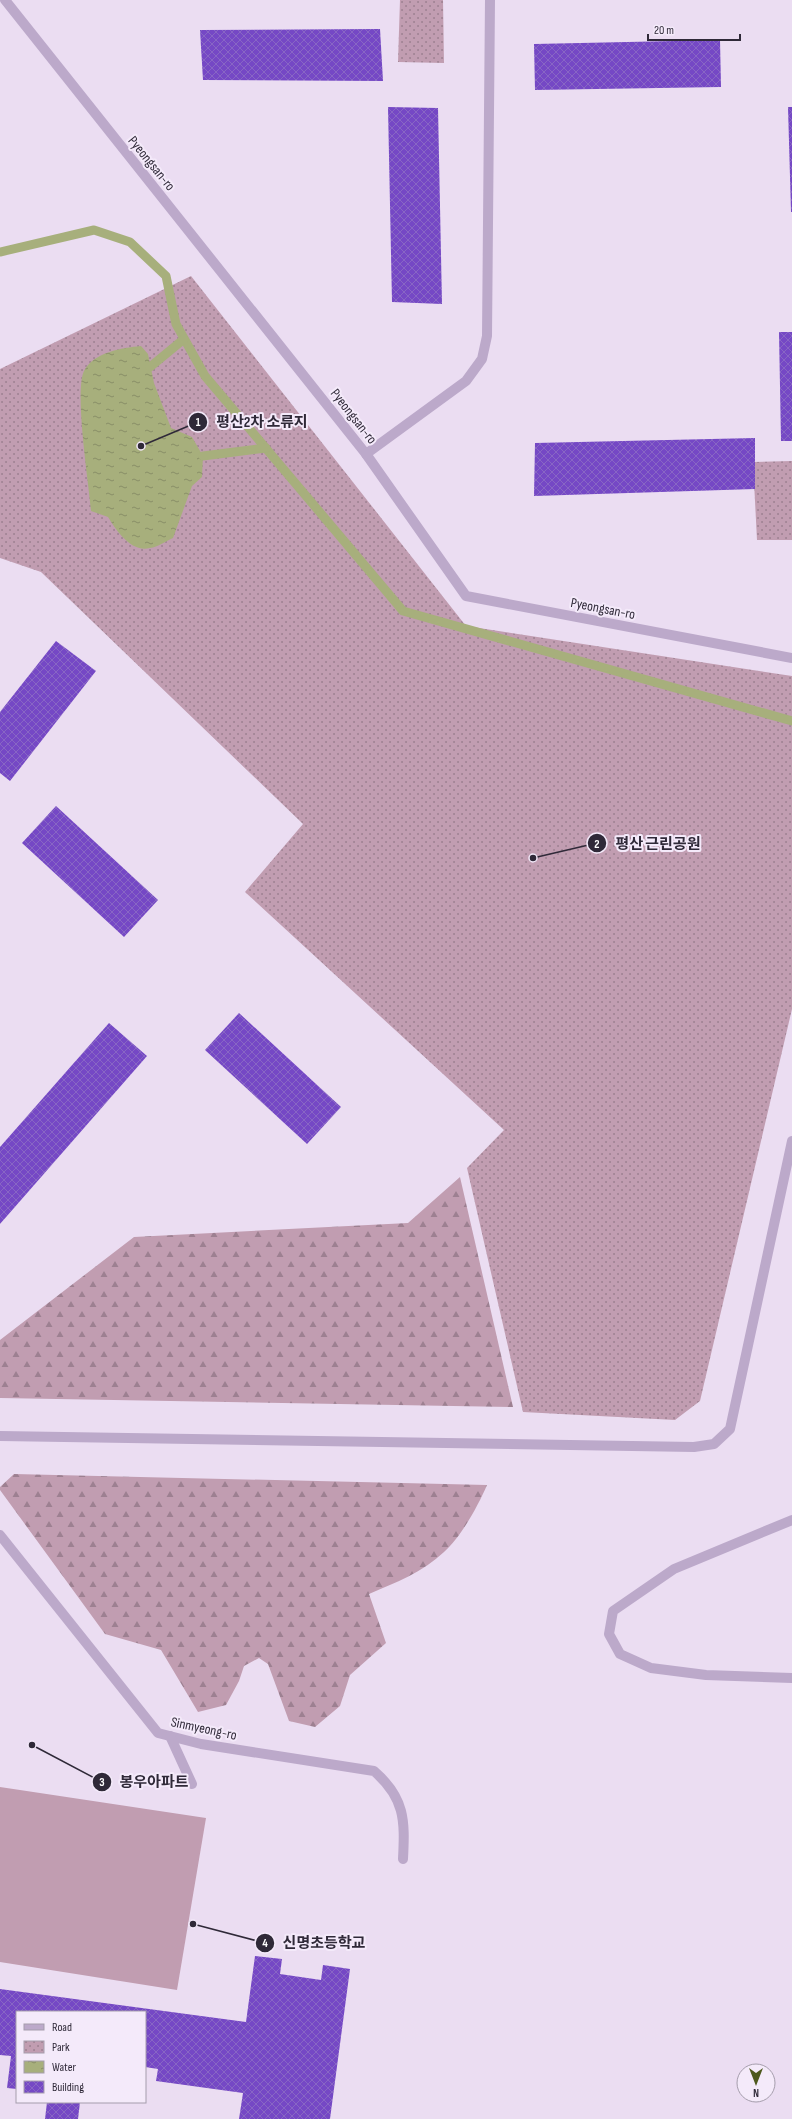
<svg xmlns="http://www.w3.org/2000/svg" width="792" height="2119" font-family="'Sofia Sans Condensed','Noto Sans KR',sans-serif">
	<defs>
		<pattern id="forest-firs" width="22" height="20" patternUnits="userSpaceOnUse"><rect width="22" height="20" fill="#c19db1"/><path d="M5 1l3.5 6h-7zM16 11l3.5 6h-7z" fill="#9d8091"/></pattern>
		<pattern id="park-dots" width="8" height="8" patternUnits="userSpaceOnUse"><rect width="8" height="8" fill="#c19db1"/><path d="M2 2h.1M6 6h.1" fill="none" stroke="#9d8091" stroke-width="1.8" stroke-linecap="round"/></pattern>
		<pattern id="water-ripples" width="26" height="14" patternUnits="userSpaceOnUse"><rect width="26" height="14" fill="#a7af7c"/><path d="M2 4q2-2 4 0t4 0M15 11q2-2 4 0t4 0" fill="none" stroke="#888e67"/></pattern>
		<pattern id="building-cross-hatch" width="8" height="8" patternUnits="userSpaceOnUse"><rect width="8" height="8" fill="#7548c5"/><path d="M0 0l8 8M0 8l8-8" fill="none" stroke="#8866c4"/></pattern>
	</defs>
	<rect width="100%" height="100%" fill="#ebddf2"/>
	<!-- grass -->
	<polygon fill="#c19db1" points="0,1787 206,1818 177,1990 0,1962"/>
	<!-- forest -->
	<g fill="url(#forest-firs)">
		<polygon points="460,1177 513,1407 0,1398 0,1340 134,1237 408,1223"/>
		<path d="M14 1474 487 1485C478 1506 461 1537 444 1552 423 1572 395 1583 369 1594L386 1643 350 1675 340 1706 315 1727 289 1721 268 1664 259 1658 244 1666 239 1681 226 1705 198 1712 161 1650 105 1634 0 1490V1487Z"/>
	</g>
	<!-- park -->
	<g fill="url(#park-dots)">
		<polygon points="400,0 443,0 444,63 398,62"/>
		<polygon points="191,276 466,626 792,676 792,1009 700,1401 675,1420 523,1412 467,1168 504,1130 245,892 303,824 41,572 0,558 0,369"/>
		<polygon points="792,461 792,540 757,540 753,462"/>
	</g>
	<!-- water -->
	<path fill="url(#water-ripples)" d="M141 346 148 354 154 383 171 428 192 437 203 456 202 477 192 486 173 538C166 541 158 547 150 548 131 553 116 530 108 517L91 511C89 485 74 391 84 371 94 352 122 348 141 346Z"/>
	<g fill="none" stroke-linecap="round" stroke-linejoin="round">
		<!-- stream -->
		<g stroke="#a7af7c" stroke-width="9">
			<polyline points="0,252 94,230 130,242 166,276 176,324 205,376 403,611 792,721"/>
			<polyline points="150,367 184,339"/>
			<polyline points="203,456 266,448"/>
		</g>
	</g>
	<!-- building -->
	<g fill="url(#building-cross-hatch)">
		<polygon points="380,29 383,81 203,80 200,30"/>
		<polygon points="720,40 721,87 535,90 534,44"/>
		<polygon points="388,107 438,108 442,304 392,302"/>
		<polygon points="788,107 792,107 792,212 791,212"/>
		<polygon points="779,332 792,332 792,441 781,441"/>
		<polygon points="755,438 755,489 534,496 535,443"/>
		<polygon points="56,641 96,671 10,781 0,773 0,712"/>
		<polygon points="56,806 158,900 124,937 22,843"/>
		<polygon points="239,1013 341,1107 307,1144 205,1050"/>
		<polygon points="109,1023 147,1056 0,1224 0,1147"/>
		<polygon points="255,1956 282,1959 280,1974 321,1980 323,1965 350,1969 330,2119 239,2119 243,2093 156,2081 158,2069 145,2067 145,2012 17,2012 17,2089 7,2088 11,2056 0,2055 0,1989 246,2022"/>
		<polygon points="47,2102 80,2102 78,2119 45,2119"/>
	</g>
	<g fill="none" stroke-linecap="round" stroke-linejoin="round">
		<!-- minor -->
		<g stroke="#bca9ca" stroke-width="10">
			<polyline points="5,0 366,454 466,596 792,658"/>
			<polyline points="366,454 466,381 482,359 487,336 490,0"/>
			<polyline points="0,1436 694,1447 714,1444 730,1429 792,1141"/>
			<polyline points="792,1520 674,1569 613,1611 609,1634 620,1654 651,1668 706,1675 792,1678"/>
			<path d="M0 1535 158 1733 201 1744 374 1771C405 1798 405 1820 403 1859"/>
			<polyline points="170,1736 192,1784"/>
		</g>
	</g>
	<g text-anchor="middle" stroke-width="4" stroke-linejoin="round" paint-order="stroke">
		<!-- street labels -->
		<g font-size="14" fill="#2f2938" stroke="#f4eafa">
			<text transform="translate(152 163) rotate(51)" y="5">Pyeongsan-ro</text>
			<text transform="translate(354 416) rotate(52)" y="5">Pyeongsan-ro</text>
			<text transform="translate(603 608) rotate(11)" y="5">Pyeongsan-ro</text>
			<text transform="translate(204 1728) rotate(12)" y="5">Sinmyeong-ro</text>
		</g>
	</g>
	<!-- callouts -->
	<path fill="none" stroke="#2f2938" stroke-width="1.5" d="M141 446L198 422M533 858L597 843M32 1745L102 1782M193 1924L265 1943"/>
	<g fill="#2f2938" stroke="#f4eafa" stroke-width="1.5">
		<circle cx="141" cy="446" r="4"/>
		<circle cx="533" cy="858" r="4"/>
		<circle cx="32" cy="1745" r="4"/>
		<circle cx="193" cy="1924" r="4"/>
		<circle cx="198" cy="422" r="10"/>
		<circle cx="597" cy="843" r="10"/>
		<circle cx="102" cy="1782" r="10"/>
		<circle cx="265" cy="1943" r="10"/>
	</g>
	<g font-size="12" text-anchor="middle" font-weight="bold" fill="#fff">
		<text x="198" y="426">1</text>
		<text x="597" y="848">2</text>
		<text x="102" y="1786">3</text>
		<text x="265" y="1947">4</text>
	</g>
	<g font-size="15" text-anchor="middle" font-weight="bold" fill="#2f2938" stroke="#f4eafa" stroke-width="4" stroke-linejoin="round" paint-order="stroke">
		<text x="262" y="427">평산2차 소류지</text>
		<text x="658" y="849">평산 근린공원</text>
		<text x="154" y="1787">봉우아파트</text>
		<text x="324" y="1948">신명초등학교</text>
	</g>
	<!-- legend -->
	<rect x="16" y="2011" width="130" height="92" fill="#f4eafa" stroke="#a59dac"/>
	<rect x="24" y="2024" width="20" height="6" fill="#bca9ca" stroke="#a59dac"/>
	<text x="52" y="2031" font-size="12" fill="#2f2938">Road</text>
	<rect x="24" y="2041" width="20" height="12" fill="url(#park-dots)" stroke="#a59dac"/>
	<text x="52" y="2051" font-size="12" fill="#2f2938">Park</text>
	<rect x="24" y="2061" width="20" height="12" fill="url(#water-ripples)" stroke="#a59dac"/>
	<text x="52" y="2071" font-size="12" fill="#2f2938">Water</text>
	<rect x="24" y="2081" width="20" height="12" fill="url(#building-cross-hatch)" stroke="#a59dac"/>
	<text x="52" y="2091" font-size="12" fill="#2f2938">Building</text>
	<!-- north arrow -->
	<g transform="translate(756 2083) rotate(180)"><circle r="19" fill="#f4eafa" stroke="#a59dac"/>
	<path d="M0-3L7 15L0 10L-7 15Z" fill="#4e591e"/>
	<text y="-6" font-size="11" font-weight="bold" text-anchor="middle" fill="#2f2938">N</text>
	</g>
	<!-- scale -->
	<path d="M648 34v6h92v-6" fill="none" stroke="#2f2938" stroke-width="2"/>
	<text x="654" y="34" font-size="12" fill="#2f2938" stroke="#f4eafa" stroke-width="3" paint-order="stroke">20 m</text>
</svg>
